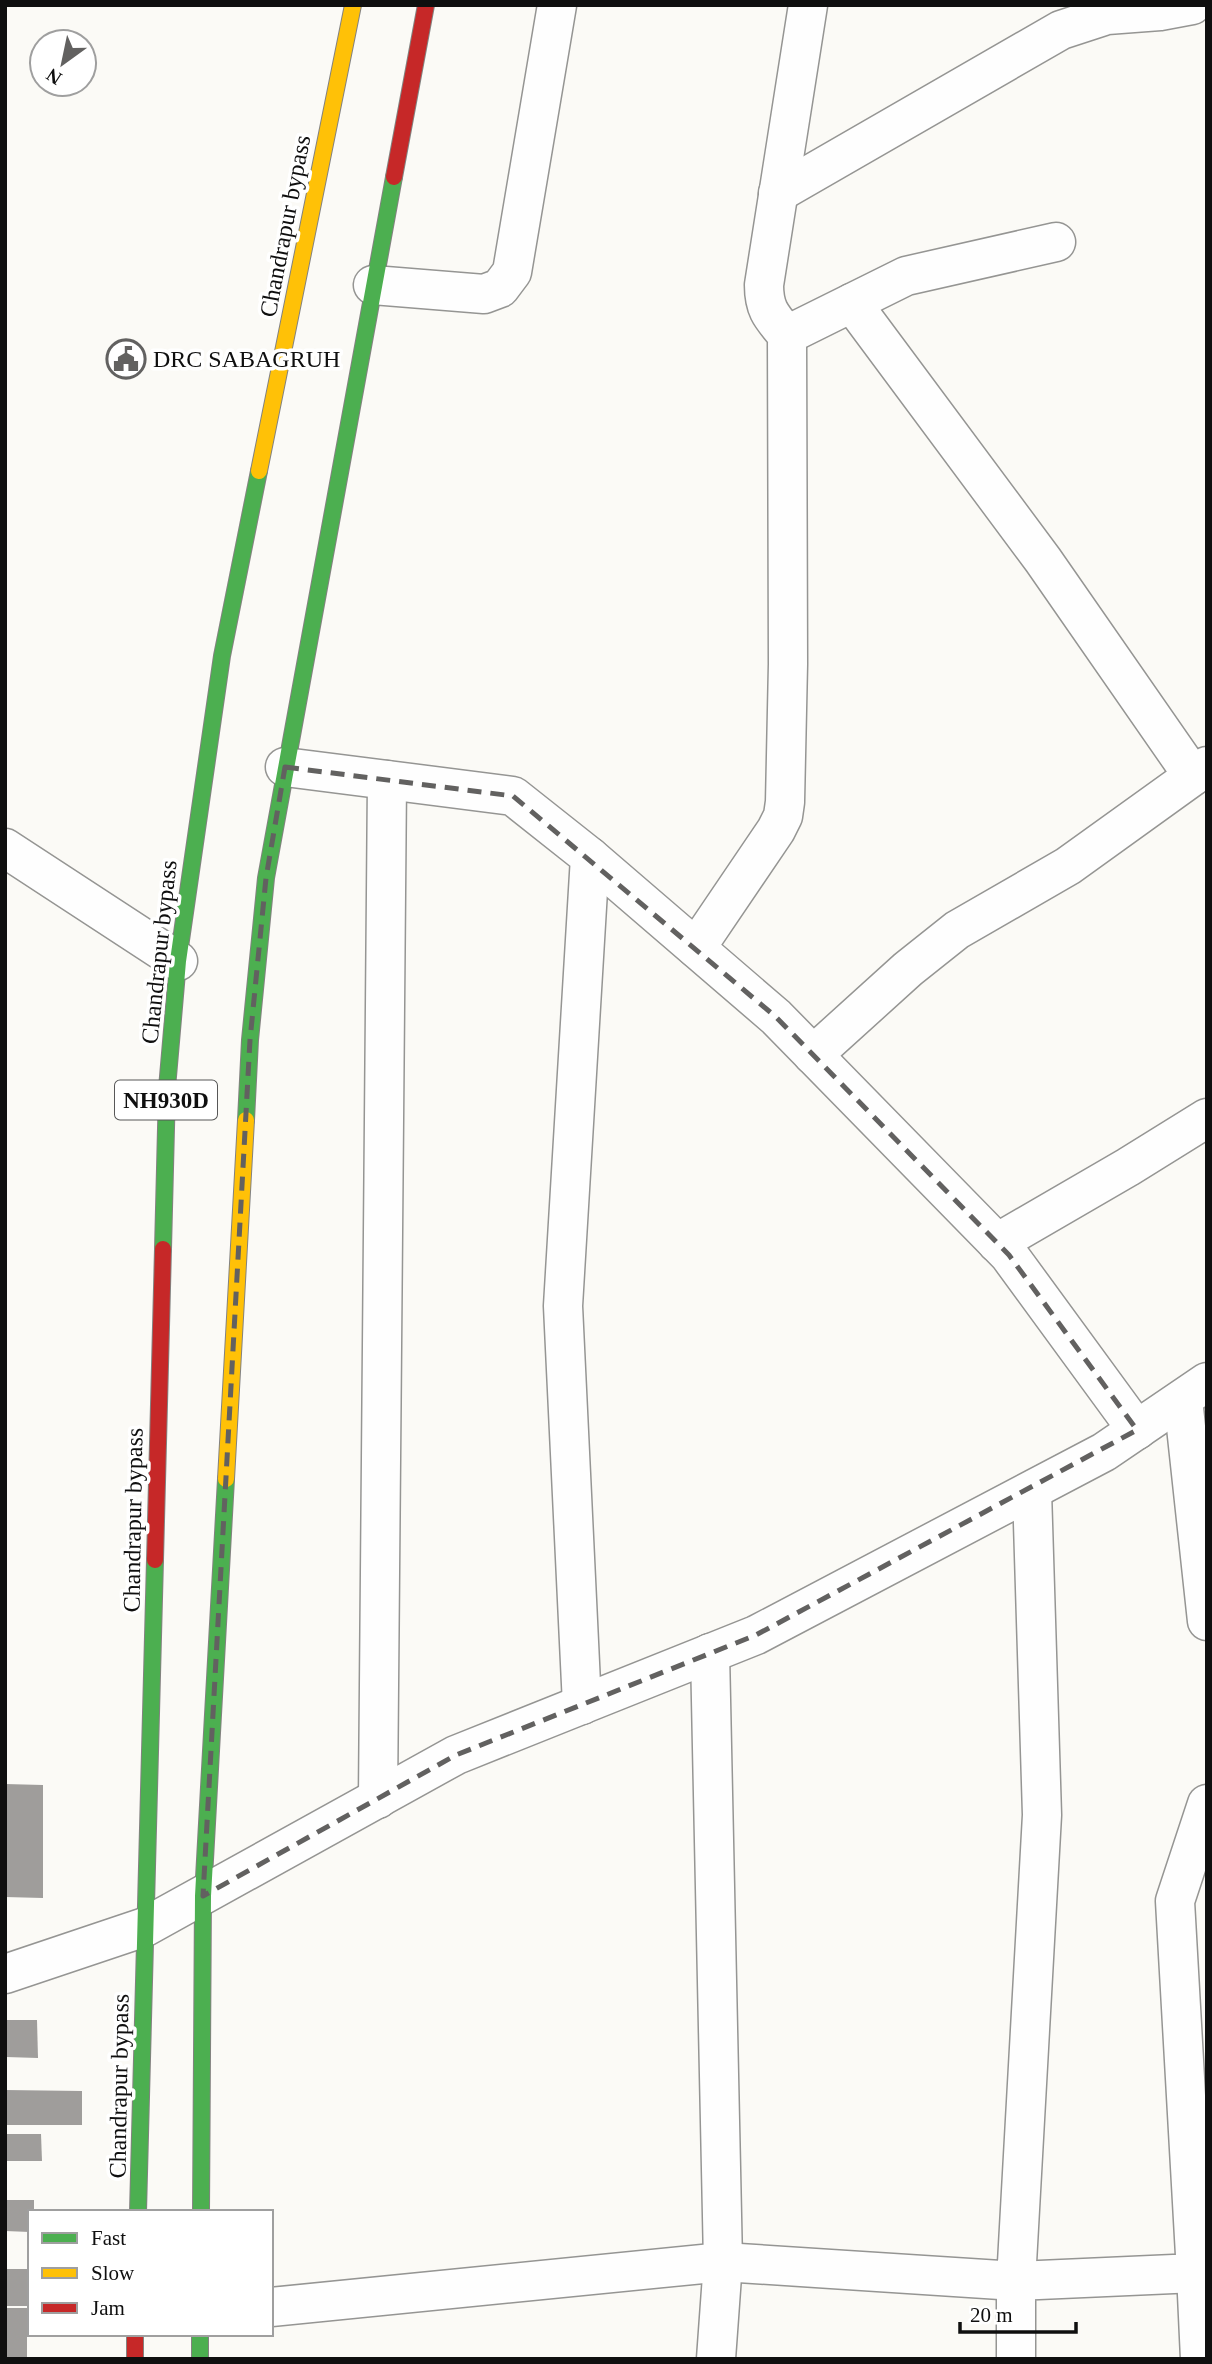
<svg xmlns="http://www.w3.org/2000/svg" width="1212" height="2364" font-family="Georgia,serif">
	<rect width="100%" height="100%" fill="#fbfaf6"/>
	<!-- building -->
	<g fill="#9f9d9b">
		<polygon points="5,1784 43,1785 43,1898 5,1897"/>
		<polygon points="6,2020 37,2020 38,2058 6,2057"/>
		<polygon points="5,2090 82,2091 82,2125 5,2125"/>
		<polygon points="5,2134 41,2134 42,2161 5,2161"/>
		<polygon points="5,2200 34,2200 34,2212 30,2212 30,2232 5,2231"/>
		<rect x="5" y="2269" width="25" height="37"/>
		<rect x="5" y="2308" width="22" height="50"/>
	</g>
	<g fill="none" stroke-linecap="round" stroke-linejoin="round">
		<!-- street casing -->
		<g stroke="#959593" stroke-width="41">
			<g id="street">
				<polyline points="778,193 1061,30 1107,15 1160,11 1192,5"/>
				<polyline points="373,285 484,294 500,288 512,272 557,5"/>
				<polyline points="852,303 1043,560 1193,776"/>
				<polyline points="787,335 906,276 1056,242"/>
				<polyline points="285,767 513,796 590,857 563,1306 582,1705"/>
				<polyline points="5,848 178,961"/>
				<polyline points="590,857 776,1017 1009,1255 1137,1430"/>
				<path d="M696 948 776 830 783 816 785 802 788 664 787 335C772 317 764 310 764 285L808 5"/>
				<polyline points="813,1055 908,969 957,930 1068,866 1207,766"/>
				<polyline points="997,1243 1128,1167 1207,1118"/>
				<polyline points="1183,1399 1207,1621"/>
				<polyline points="710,1653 723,2262 716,2359"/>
				<polyline points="378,1799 387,780"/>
				<polyline points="5,1974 145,1927 456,1755 756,1635 1104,1452 1207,1382"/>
				<polyline points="1196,2273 1200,2359"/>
				<polyline points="271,2307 723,2262 1016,2281 1042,1815 1032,1491"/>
				<polyline points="1016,2359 1016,2281 1196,2273 1175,1901 1207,1804"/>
			</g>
		</g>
		<!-- fast casing -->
		<g stroke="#838280" stroke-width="18">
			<g id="fast">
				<polyline points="246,1120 250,1040 266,878 394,177"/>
				<polyline points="163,1249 167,1088 178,961 222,656 259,471"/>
				<polyline points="138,2212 155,1560"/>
				<polyline points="201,2212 203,1896 226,1479"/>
				<polyline points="200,2334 200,2359"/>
			</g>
		</g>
		<!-- slow casing -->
		<g stroke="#838280" stroke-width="18">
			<g id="slow">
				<polyline points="259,471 353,5"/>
				<polyline points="226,1479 246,1120"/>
			</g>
		</g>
		<!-- jam casing -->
		<g stroke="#838280" stroke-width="18">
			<g id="jam">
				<polyline points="394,177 426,5"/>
				<polyline points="155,1560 163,1249"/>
				<polyline points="135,2334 135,2359"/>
			</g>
		</g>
		<!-- street -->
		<use href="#street" stroke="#fefefe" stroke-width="38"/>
		<!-- fast -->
		<use href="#fast" stroke="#4caf50" stroke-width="16"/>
		<!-- slow -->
		<use href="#slow" stroke="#ffc107" stroke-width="16"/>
		<!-- jam -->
		<use href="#jam" stroke="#c62828" stroke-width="16"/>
	</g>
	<!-- marked area -->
	<path fill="none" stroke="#626160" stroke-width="5" stroke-dasharray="14 9" stroke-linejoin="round" d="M285 767 513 796 776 1017 1009 1255 1137 1430 756 1635 456 1755 203 1896 250 1040 266 878Z"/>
	<!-- icons -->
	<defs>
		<g id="civic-ring" transform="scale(2.0125)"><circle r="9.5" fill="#fff" stroke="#626160" stroke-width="1.5"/><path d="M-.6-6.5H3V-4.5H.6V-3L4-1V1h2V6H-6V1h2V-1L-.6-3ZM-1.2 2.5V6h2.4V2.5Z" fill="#626160"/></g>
	</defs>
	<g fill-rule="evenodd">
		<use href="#civic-ring" x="126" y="359"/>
	</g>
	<g text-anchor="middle" stroke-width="7" stroke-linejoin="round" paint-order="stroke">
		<!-- shield labels -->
		<rect fill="#fff" stroke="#575757" stroke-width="2" x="115" y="1080.5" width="102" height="39" rx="5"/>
		<g font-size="23" font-weight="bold" fill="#0f0f0f">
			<text x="166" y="1108">NH930D</text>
		</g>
		<!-- street labels -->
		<g font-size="24" fill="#0f0f0f" stroke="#fff">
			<text transform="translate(285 226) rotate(-79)" y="8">Chandrapur bypass</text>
			<text transform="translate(159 952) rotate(-84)" y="8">Chandrapur bypass</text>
			<text transform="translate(133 1520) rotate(-89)" y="8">Chandrapur bypass</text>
			<text transform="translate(119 2086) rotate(-89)" y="8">Chandrapur bypass</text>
		</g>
		<!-- poi labels -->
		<g font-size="24" fill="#0f0f0f" stroke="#fff" text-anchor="start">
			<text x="153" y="367">DRC SABAGRUH</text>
		</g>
	</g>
	<!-- border -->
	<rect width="1212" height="2364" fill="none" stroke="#0f0f0f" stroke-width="14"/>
	<!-- legend -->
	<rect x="28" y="2210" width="245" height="126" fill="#ffffff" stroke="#9f9f9f" stroke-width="2"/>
	<rect x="42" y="2233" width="35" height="10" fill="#4caf50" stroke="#9f9f9f" stroke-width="2"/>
	<text x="91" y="2245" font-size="21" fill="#0f0f0f">Fast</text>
	<rect x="42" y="2268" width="35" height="10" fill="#ffc107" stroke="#9f9f9f" stroke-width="2"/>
	<text x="91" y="2280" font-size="21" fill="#0f0f0f">Slow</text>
	<rect x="42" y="2303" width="35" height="10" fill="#c62828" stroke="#9f9f9f" stroke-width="2"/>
	<text x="91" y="2315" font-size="21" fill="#0f0f0f">Jam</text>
	<!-- north arrow -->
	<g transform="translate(63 63) rotate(213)"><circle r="33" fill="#ffffff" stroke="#9f9f9f" stroke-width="2"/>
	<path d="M0-5L12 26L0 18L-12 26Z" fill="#626160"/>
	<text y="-10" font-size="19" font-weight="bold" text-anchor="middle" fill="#0f0f0f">N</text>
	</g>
	<!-- scale -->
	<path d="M960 2322v10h116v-10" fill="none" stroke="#0f0f0f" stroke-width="3.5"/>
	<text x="970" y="2322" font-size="21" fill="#0f0f0f" stroke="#ffffff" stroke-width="5" paint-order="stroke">20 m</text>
</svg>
